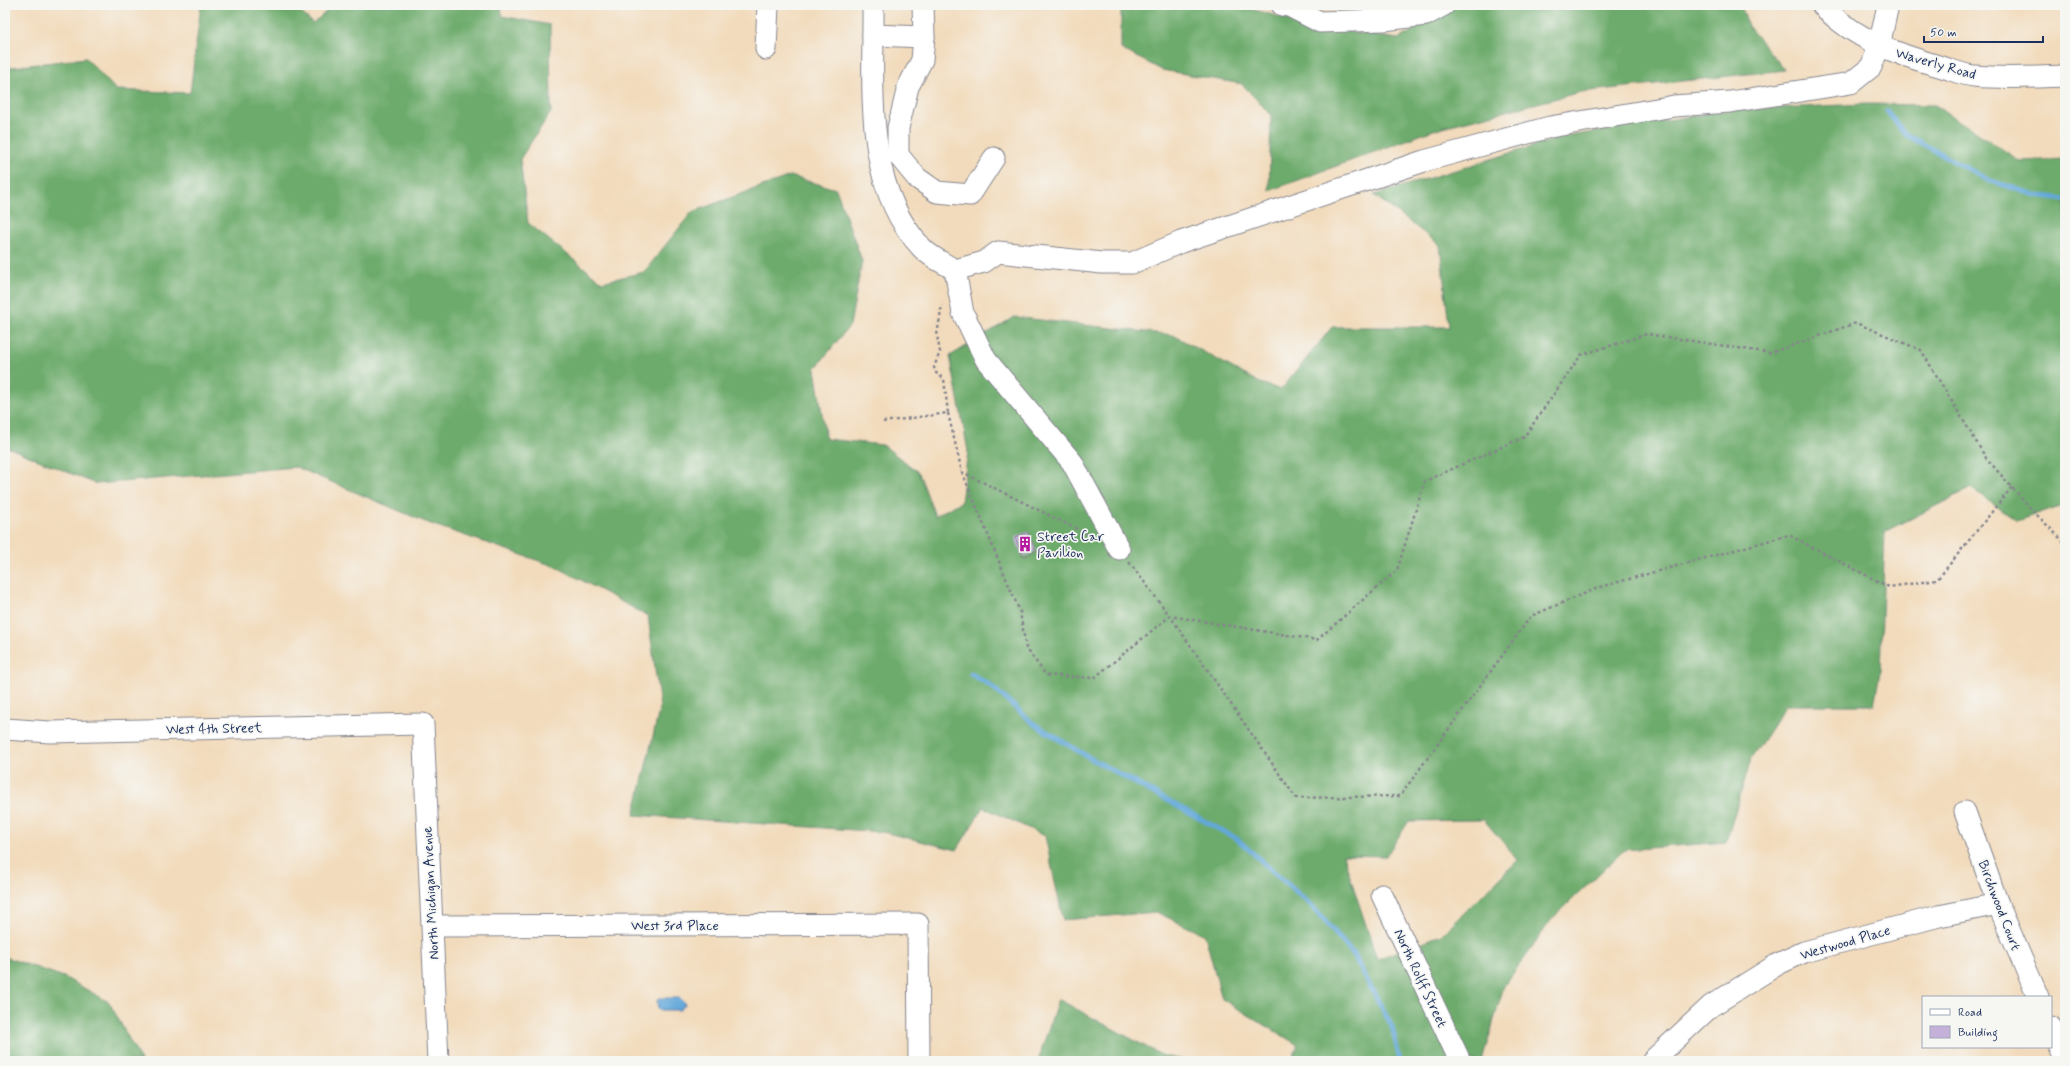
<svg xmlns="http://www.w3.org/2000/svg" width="2070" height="1066" font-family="Mynerve,sans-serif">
	<rect width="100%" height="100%" fill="#f6f6f2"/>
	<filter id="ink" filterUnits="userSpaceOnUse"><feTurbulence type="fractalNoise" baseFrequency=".025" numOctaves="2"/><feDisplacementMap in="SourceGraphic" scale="8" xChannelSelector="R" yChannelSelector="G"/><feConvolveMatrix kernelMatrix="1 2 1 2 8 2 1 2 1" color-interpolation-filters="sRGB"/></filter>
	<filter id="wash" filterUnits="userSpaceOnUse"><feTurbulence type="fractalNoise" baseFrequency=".012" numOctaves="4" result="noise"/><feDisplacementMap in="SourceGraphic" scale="16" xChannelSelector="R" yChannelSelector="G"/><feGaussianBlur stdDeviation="0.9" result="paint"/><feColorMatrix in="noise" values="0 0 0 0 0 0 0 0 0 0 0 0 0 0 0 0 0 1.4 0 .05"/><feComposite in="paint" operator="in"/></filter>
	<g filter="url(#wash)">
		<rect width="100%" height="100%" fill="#f2dbbc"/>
		<!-- forest -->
		<g fill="#6dab6c" stroke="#446d65" fill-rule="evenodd">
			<path d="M201 5H292L313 23 334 5H501L502 16 550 25 551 112 520 159 528 223 602 282 644 272 692 212 790 176 836 189 862 261 850 325 815 369 826 439 883 445 919 473 935 516 961 502 968 451 950 356 1014 317 1173 335 1258 382 1281 390 1332 327H1449L1440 245 1374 195 1563 137 1729 110 1867 104 1935 105 2020 161 2065 159V504L2017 521 1971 488 1885 532 1880 672 1874 705H1786L1751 759 1726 842 1624 850 1552 919 1504 986 1482 1061H1292L1298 1045 1222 999 1205 935 1156 912 1063 920 1045 836 983 807 957 850 883 832 634 815 660 707 648 616 557 567 428 523 296 467 96 484 5 446V68L86 58 116 90 190 93ZM1484 820 1518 860 1441 935 1377 959 1343 855 1386 856 1409 821Z"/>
			<polygon points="1121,5 1236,5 1314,26 1398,39 1457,5 1741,5 1748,26 1785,70 1581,92 1439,128 1269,191 1271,115 1242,84 1162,70 1121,49"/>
			<polygon points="5,957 64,977 109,1002 141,1061 5,1061"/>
			<polygon points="1058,999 1163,1056 1190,1061 1038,1061"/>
		</g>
		<!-- water -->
		<polygon fill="#64a8d9" stroke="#406c9c" points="659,998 680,998 684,1002 685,1006 682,1006 680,1010 660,1010 658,1009 657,1001"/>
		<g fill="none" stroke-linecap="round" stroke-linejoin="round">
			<!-- stream -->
			<g stroke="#64a8d9" stroke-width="5">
				<polyline points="1887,111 1905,134 1988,180 2035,195 2065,199"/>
				<polyline points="971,674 990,685 1034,724 1090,758 1237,839 1311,905 1353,954 1392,1027 1400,1061"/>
			</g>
		</g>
		<g id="blocks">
			<!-- building -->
			<polygon fill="#c5b0da" points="1028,532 1036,551 1023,557 1015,537"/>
		</g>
	</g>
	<g filter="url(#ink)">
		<use href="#blocks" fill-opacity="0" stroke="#86858d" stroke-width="1"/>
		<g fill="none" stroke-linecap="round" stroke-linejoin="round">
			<!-- minor casing -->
			<g stroke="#86858d" stroke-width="23">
				<g id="minor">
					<path d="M873 5C874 85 862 185 922 248 930 257 944 263 955 270L984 262 998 252 1102 263H1132L1181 242 1424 161 1550 127 1674 106 1730 102 1851 83 1871 67 1879 46 1888 5"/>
					<polyline points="923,5 924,37 922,60 908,87 898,128 898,155 917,178 937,192 970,195 994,158"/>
					<polyline points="1282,5 1289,6 1320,22 1384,20 1426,15 1444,5"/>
					<path d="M1822 5C1853 39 1899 55 1942 67 1952 70 1963 75 1974 76 2004 79 2035 77 2065 76"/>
					<polyline points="873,35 924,37"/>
					<polyline points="766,49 768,5"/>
					<polyline points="955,270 963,313 986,360 1072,462 1119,549"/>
					<polyline points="5,729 50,732 423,724 438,1061"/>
					<polyline points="1965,812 1998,904 2038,997"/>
					<polyline points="1382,895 1460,1061"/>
					<polyline points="433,926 918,924 919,1061"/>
					<polyline points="2051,1027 2065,1059"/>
					<polyline points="1652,1061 1711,1006 1778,964 1804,952 1939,916 1998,904"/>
				</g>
			</g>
			<!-- path -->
			<g stroke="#86858d" stroke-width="2.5" stroke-dasharray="3 3" stroke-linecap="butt">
				<polyline points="948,413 962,472 1091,536"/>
				<polyline points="883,422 948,413 944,379 935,372 934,367 940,352 937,335 942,305"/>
				<polyline points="962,472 1020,612 1026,648 1046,675 1094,678 1170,616 1296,798 1400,796 1531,616 1600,587 1789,535 1889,587 1937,580 2012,487"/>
				<polyline points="1129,562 1170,616 1317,640 1397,570 1425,481 1524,437 1581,355 1647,334 1770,353 1856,323 1921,350 1986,458 2034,512 2065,543"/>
			</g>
			<!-- minor -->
			<use href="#minor" stroke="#fff" stroke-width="21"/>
		</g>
	</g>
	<!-- icons -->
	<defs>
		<g id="building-bare" transform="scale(1.2)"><path d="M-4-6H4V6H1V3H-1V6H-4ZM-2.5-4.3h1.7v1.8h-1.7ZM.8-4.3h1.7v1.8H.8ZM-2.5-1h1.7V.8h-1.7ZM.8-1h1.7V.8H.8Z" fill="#b5179e" stroke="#f6f6f2" stroke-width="2.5" paint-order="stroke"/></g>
	</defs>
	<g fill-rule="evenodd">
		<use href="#building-bare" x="1025" y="544"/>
	</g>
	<g text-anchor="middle" stroke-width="3.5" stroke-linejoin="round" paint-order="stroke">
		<!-- street labels -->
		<g font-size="14" fill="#1b2f5e" stroke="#f6f6f2">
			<text transform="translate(1936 63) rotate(16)" y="5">Waverly Road</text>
			<text transform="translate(214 728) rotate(-1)" y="5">West 4th Street</text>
			<text transform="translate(430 893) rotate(-93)" y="5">North Michigan Avenue</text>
			<text transform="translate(2000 905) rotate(69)" y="5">Birchwood Court</text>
			<text x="675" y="930">West 3rd Place</text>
			<text transform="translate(1845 942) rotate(-16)" y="5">Westwood Place</text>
			<text transform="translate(1421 978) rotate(65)" y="5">North Rolff Street</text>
		</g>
		<!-- poi labels -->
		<g font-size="14" fill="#1b2f5e" stroke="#f6f6f2" text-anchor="start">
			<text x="1037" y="541">Street Car<tspan x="1037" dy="16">Pavilion</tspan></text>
		</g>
	</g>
	<!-- margin -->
	<rect width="2070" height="1066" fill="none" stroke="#f6f6f2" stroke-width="20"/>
	<!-- legend -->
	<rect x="1922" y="996" width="130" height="52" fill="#f6f6f2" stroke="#9ea6b7"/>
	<rect x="1930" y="1009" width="20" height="6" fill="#ffffff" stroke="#9ea6b7"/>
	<text x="1958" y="1016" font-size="12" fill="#1b2f5e">Road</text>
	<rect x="1930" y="1026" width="20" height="12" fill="#c5b0da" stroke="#9ea6b7"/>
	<text x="1958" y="1036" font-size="12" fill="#1b2f5e">Building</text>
	<!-- scale -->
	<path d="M1924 36v6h119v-6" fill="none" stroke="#1b2f5e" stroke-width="2"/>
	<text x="1930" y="36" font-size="12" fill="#1b2f5e" stroke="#f6f6f2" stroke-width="3" paint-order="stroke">50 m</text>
</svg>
